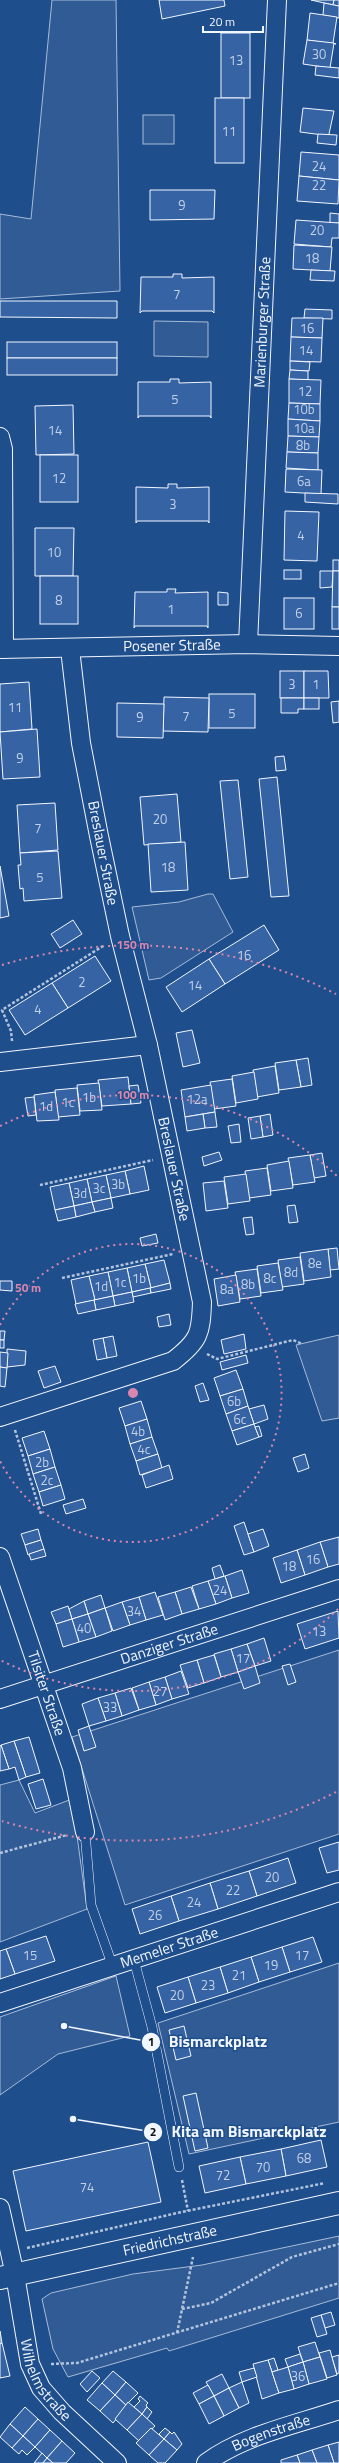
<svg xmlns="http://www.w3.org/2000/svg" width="339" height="2463" font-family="'Titillium Web',sans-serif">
	<rect width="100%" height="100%" fill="#1f4e8c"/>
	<!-- built -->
	<g fill="#305b95" stroke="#a8bbd7">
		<polygon points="52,0 116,0 120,291 0,299 0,214 31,219"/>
		<rect x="143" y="115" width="31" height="29"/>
		<polygon points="154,321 208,322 208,357 154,356"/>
		<polygon points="208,894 213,894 233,932 161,978 149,980 132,907 179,902"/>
		<polygon points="339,1335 339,1418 322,1421 296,1345"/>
		<polygon points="339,1650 339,1834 125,1905 72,1737"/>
		<polygon points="19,1780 35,1813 72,1799 87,1909 0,1942 0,1785"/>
		<polygon points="339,1963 339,2122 189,2154 158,2023"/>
		<polygon points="116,1976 130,2036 58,2054 0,2095 0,2017"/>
		<polygon points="339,2236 339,2298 169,2351 167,2348 68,2377 53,2349 42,2299 51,2293 133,2274 202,2265"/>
	</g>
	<!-- building -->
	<g fill="#3563a3" stroke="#f2f6ff">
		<polygon points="159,0 224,0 225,6 162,19"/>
		<polygon points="311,0 334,0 333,5"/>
		<polygon points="334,0 339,0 339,6 333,5"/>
		<polygon points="324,3 339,6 339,18 323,15"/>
		<polygon points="310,13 337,17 333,43 336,44 307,40"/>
		<rect x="221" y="33" width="29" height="65"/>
		<polygon points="307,40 334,43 330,68 303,64"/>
		<polygon points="316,66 339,68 339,78 315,75"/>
		<rect x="215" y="98" width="29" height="65"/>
		<polygon points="303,108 334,111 329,134 331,136 300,132"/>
		<polygon points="318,134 337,135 336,145 317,143"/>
		<polygon points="301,152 339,155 339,180 299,176"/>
		<polygon points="299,176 339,180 338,204 297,201"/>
		<polygon points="150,190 215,190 214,219 150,220"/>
		<polygon points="330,213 339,214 339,223 330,223"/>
		<polygon points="296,220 339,223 339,238 332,238 331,247 294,244"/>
		<polygon points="294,245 332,247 330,271 293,269"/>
		<polygon points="311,270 335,271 334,281 310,280"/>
		<polygon points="173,274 182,274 182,278 214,277 214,313 212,311 142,311 140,313 141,277 173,277"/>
		<polygon points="0,301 117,301 117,318 0,317"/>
		<polygon points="305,309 332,310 332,319 304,318"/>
		<polygon points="292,318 323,318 322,338 291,337"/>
		<polygon points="291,337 322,338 321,362 290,361"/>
		<rect x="7" y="342" width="110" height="16"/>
		<rect x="7" y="358" width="110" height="17"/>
		<polygon points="290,361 310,362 309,371 290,370"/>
		<polygon points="290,370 308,371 308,380 289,379"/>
		<polygon points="170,379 179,379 179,383 211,382 211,418 210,416 139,416 138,418 138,382 170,382"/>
		<polygon points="289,379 321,380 320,404 289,403"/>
		<polygon points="289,403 320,404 320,421 288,419"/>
		<polygon points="73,405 74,454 36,455 35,406"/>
		<polygon points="288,419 320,421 319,437 288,436"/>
		<polygon points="288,436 319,437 318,453 287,452"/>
		<polygon points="287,452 318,453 318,470 286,468"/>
		<rect x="40" y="455" width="38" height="47"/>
		<polygon points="286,469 322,470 321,494 285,492"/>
		<polygon points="168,484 177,484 177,488 209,487 209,523 208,521 137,521 136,523 136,487 168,488"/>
		<polygon points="305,493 338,494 338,504 305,502"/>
		<polygon points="285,511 319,512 317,561 284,560"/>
		<polygon points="35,528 74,528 73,576 35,576"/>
		<rect x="333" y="560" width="6" height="11"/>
		<rect x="284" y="570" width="17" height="9"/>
		<polygon points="320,571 333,571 332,587 320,588"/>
		<polygon points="333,571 339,571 339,607 332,607"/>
		<rect x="40" y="576" width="38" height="48"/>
		<polygon points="167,589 176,589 175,593 208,592 208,628 207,626 135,626 134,628 135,592 167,592"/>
		<polygon points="218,592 228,593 228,605 218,605"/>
		<rect x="284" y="598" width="30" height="31"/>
		<rect x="332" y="607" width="7" height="22"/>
		<rect x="280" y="671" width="24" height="27"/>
		<polygon points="304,671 328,671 329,698 304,698"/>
		<polygon points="29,682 32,729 0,732 0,684"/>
		<rect x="209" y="694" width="46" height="34"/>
		<polygon points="164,697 209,698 208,732 163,731"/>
		<polygon points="281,698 304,698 304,709 298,709 298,713 281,713"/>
		<rect x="304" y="698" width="15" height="11"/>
		<polygon points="339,701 339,722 333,723 331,702"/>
		<polygon points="117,703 164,704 163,738 117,737"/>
		<polygon points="37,729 40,777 3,779 0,732"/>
		<polygon points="284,756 286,770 276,771 275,757"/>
		<polygon points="277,777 289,896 271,897 259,779"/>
		<polygon points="238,780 248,877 230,879 220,781"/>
		<polygon points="177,794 181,842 144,845 140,797"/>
		<polygon points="55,803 58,850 20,853 17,805"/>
		<polygon points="185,842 188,890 151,892 148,844"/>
		<polygon points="58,851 62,898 24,901 23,888 20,889 18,865 21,865 20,853"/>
		<polygon points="0,866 9,916 0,918"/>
		<polygon points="73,920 82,934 60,948 51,934"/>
		<polygon points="264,925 279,950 225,984 209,959"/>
		<polygon points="95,956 111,981 68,1008 52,983"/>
		<polygon points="209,959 225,984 182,1012 166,987"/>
		<polygon points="52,983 68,1008 25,1035 9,1010"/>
		<polygon points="192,1030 200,1063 183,1067 176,1033"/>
		<polygon points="308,1058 312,1085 301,1087 296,1060"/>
		<polygon points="296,1060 301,1087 279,1090 275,1063"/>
		<polygon points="275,1066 279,1093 257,1097 253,1070"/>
		<polygon points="254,1072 258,1099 236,1103 232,1076"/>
		<polygon points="128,1077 131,1104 102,1106 98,1080"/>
		<polygon points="232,1079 236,1106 214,1109 210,1082"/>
		<polygon points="99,1083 102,1110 80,1111 77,1085"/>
		<polygon points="138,1085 141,1103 131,1104 129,1086"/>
		<polygon points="211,1085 215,1112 185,1117 181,1090"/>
		<polygon points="77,1088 80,1115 58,1117 55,1090"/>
		<polygon points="55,1092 59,1120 37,1121 34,1095"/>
		<polygon points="34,1097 36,1115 28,1116 25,1098"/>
		<polygon points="215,1112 217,1127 205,1128 203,1114"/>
		<polygon points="203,1114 205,1128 187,1131 185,1117"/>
		<polygon points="270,1114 273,1135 263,1137 260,1116"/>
		<polygon points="260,1116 263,1137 251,1139 248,1118"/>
		<polygon points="239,1124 241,1142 231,1143 228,1126"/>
		<polygon points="219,1152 222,1160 204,1166 202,1157"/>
		<polygon points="322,1153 326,1176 314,1178 310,1155"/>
		<polygon points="310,1155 315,1182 293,1185 288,1158"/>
		<polygon points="289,1161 293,1188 271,1191 267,1165"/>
		<polygon points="144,1166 149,1190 130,1194 125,1171"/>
		<polygon points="267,1168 271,1195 249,1198 245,1171"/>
		<polygon points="125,1171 130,1194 111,1198 106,1175"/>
		<polygon points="246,1174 250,1201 228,1204 224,1177"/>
		<polygon points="106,1175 111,1198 92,1202 87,1179"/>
		<polygon points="87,1179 92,1202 74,1206 69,1183"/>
		<polygon points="224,1181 228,1208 206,1211 203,1183"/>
		<polygon points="69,1183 74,1206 55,1210 50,1187"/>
		<polygon points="111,1198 113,1208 95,1212 92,1202"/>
		<polygon points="92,1202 95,1212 76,1217 74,1206"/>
		<polygon points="295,1205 298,1222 289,1223 287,1206"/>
		<polygon points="74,1206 76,1217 58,1221 55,1210"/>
		<polygon points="252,1217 254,1234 246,1235 243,1218"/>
		<polygon points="156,1234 158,1243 142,1246 140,1238"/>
		<polygon points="337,1248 339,1269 330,1270 328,1249"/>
		<polygon points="328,1249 331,1277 304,1281 300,1253"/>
		<polygon points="300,1257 304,1284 282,1287 278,1260"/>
		<polygon points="164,1260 170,1283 151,1288 145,1264"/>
		<polygon points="278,1263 283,1290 261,1293 257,1266"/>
		<polygon points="145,1264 151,1288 132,1292 127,1268"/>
		<polygon points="127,1268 132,1292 113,1296 108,1272"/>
		<polygon points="257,1269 261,1296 240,1299 235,1272"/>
		<polygon points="108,1272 113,1296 95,1300 89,1276"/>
		<polygon points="236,1275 240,1302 218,1306 214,1279"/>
		<polygon points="89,1276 95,1300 76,1304 71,1280"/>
		<polygon points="0,1281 12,1281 12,1291 0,1290"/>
		<polygon points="170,1283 171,1289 151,1293 150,1288"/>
		<polygon points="150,1288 151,1293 133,1297 132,1292"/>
		<polygon points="132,1292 134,1302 115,1306 113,1296"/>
		<polygon points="113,1296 115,1306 96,1310 94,1300"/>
		<polygon points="94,1300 96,1310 78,1314 75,1304"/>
		<polygon points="169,1314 171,1325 159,1327 157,1317"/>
		<polygon points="0,1331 5,1331 4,1340 0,1340"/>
		<polygon points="244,1334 246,1349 224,1354 221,1340"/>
		<polygon points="113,1336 117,1356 107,1358 103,1338"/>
		<polygon points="103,1338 107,1358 97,1360 93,1340"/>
		<rect x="0" y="1340" width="4" height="8"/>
		<polygon points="7,1349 26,1351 25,1365 7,1367"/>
		<polygon points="0,1352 8,1353 7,1368 0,1367"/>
		<polygon points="246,1355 248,1363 222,1370 220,1362"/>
		<polygon points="55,1366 61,1382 44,1388 38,1371"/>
		<polygon points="0,1367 7,1368 5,1387 0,1386"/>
		<polygon points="236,1370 243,1389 220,1396 214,1378"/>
		<polygon points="203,1383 209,1400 200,1402 195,1386"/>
		<polygon points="243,1389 248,1406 226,1414 220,1396"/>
		<polygon points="141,1401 147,1419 125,1426 119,1408"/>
		<polygon points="264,1405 268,1419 254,1424 249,1409"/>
		<polygon points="248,1406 254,1424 232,1431 226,1414"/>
		<polygon points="147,1419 152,1437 130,1444 125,1426"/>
		<polygon points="254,1424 259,1437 237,1445 232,1431"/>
		<polygon points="259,1426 262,1436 259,1437 255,1427"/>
		<polygon points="44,1431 50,1449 28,1456 22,1438"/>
		<polygon points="152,1437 158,1454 136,1461 130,1444"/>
		<polygon points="50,1449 55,1467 33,1474 28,1456"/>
		<polygon points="158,1454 162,1468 140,1475 136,1461"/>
		<polygon points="305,1454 309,1468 298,1472 293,1458"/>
		<polygon points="169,1465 173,1479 146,1488 142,1475"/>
		<polygon points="55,1467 61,1485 39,1492 33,1474"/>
		<polygon points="61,1485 65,1499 43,1506 39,1492"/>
		<polygon points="83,1499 86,1508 66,1514 63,1505"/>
		<polygon points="244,1522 254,1552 244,1555 234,1526"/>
		<polygon points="38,1529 41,1540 25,1545 21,1534"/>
		<polygon points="263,1529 269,1546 254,1552 248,1534"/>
		<polygon points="339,1537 339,1564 328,1567 320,1542"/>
		<polygon points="41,1540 44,1549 28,1555 25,1545"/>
		<polygon points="320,1542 328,1567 305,1575 297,1550"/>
		<polygon points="44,1549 46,1556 31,1560 29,1554"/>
		<polygon points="297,1550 305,1575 281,1583 273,1558"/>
		<polygon points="220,1565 224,1576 215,1579 212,1568"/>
		<polygon points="242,1570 249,1593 232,1598 225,1576"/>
		<polygon points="225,1576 232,1598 216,1604 208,1581"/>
		<polygon points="208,1581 216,1604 199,1609 192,1586"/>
		<polygon points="191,1587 199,1609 182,1614 175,1592"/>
		<polygon points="155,1592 163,1615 146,1620 139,1597"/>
		<polygon points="175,1592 182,1614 165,1620 158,1597"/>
		<polygon points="101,1595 105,1608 88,1614 84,1601"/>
		<polygon points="139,1597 146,1620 130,1625 122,1602"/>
		<polygon points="84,1601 88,1614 72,1619 69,1609"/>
		<polygon points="122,1602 130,1625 113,1631 105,1608"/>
		<polygon points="68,1606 72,1619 56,1624 51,1612"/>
		<polygon points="105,1608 112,1631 96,1637 88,1614"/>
		<polygon points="338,1611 339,1638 305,1649 297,1624"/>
		<polygon points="88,1614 96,1637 79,1642 72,1619"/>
		<polygon points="72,1619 79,1642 63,1647 56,1624"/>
		<polygon points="264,1638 271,1661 255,1666 247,1644"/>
		<polygon points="247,1644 255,1666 238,1672 231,1649"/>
		<polygon points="231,1649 238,1672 221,1677 214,1654"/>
		<polygon points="214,1655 221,1677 204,1683 197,1660"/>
		<polygon points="197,1660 204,1683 188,1688 180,1665"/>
		<polygon points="290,1664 296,1682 288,1685 282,1666"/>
		<polygon points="255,1666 260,1683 244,1689 238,1672"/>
		<polygon points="181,1671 189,1694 172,1699 165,1677"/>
		<polygon points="165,1677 172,1699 156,1705 149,1682"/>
		<polygon points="149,1682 156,1705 139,1710 132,1688"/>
		<polygon points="131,1688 139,1710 122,1716 115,1693"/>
		<polygon points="115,1693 122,1716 106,1721 98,1698"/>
		<polygon points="98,1698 106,1721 89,1726 82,1704"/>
		<polygon points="89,1726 96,1747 84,1751 78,1730"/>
		<polygon points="29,1737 40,1773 26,1777 14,1741"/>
		<polygon points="14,1741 26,1777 19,1780 15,1767 9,1769 1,1745"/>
		<polygon points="1,1745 9,1769 0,1771 0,1746"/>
		<polygon points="43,1779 51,1805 36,1809 28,1784"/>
		<polygon points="339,1842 339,1870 327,1873 319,1848"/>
		<polygon points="288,1858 296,1883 257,1896 249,1871"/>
		<polygon points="249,1871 257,1896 218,1909 210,1883"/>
		<polygon points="210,1883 218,1909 179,1921 171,1896"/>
		<polygon points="171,1896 179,1921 140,1934 132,1909"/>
		<polygon points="46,1936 55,1961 15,1974 6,1949"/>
		<polygon points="313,1937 322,1962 290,1972 282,1947"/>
		<polygon points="282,1947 290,1972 259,1982 251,1957"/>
		<polygon points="6,1949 15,1974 0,1979 0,1951"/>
		<polygon points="251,1957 259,1982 228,1993 220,1967"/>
		<polygon points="220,1967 228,1993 196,2003 188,1977"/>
		<polygon points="188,1977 196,2003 165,2013 157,1987"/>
		<polygon points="184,2026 191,2056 176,2060 169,2030"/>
		<polygon points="196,2093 208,2148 195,2151 183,2096"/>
		<polygon points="321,2140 327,2167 286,2176 281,2149"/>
		<polygon points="148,2142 161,2202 26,2231 13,2171"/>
		<polygon points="281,2149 286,2176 246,2184 240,2157"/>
		<polygon points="240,2157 246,2184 205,2193 199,2166"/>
		<polygon points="331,2312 335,2325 325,2328 321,2315"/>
		<polygon points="321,2315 327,2334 317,2337 311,2318"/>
		<polygon points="0,2331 2,2343 0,2344"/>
		<polygon points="315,2342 320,2357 303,2362 298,2347"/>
		<polygon points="2,2343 10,2376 0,2378 0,2344"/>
		<polygon points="330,2350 337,2375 327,2378 319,2353"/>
		<polygon points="300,2354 303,2362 288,2367 285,2359"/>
		<polygon points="339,2355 339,2373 337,2374 332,2357"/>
		<polygon points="320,2357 327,2379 309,2384 303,2362"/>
		<polygon points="274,2358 278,2370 272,2372 268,2360"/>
		<polygon points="268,2360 279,2393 262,2399 253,2364"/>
		<polygon points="303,2362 309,2384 294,2389 288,2367"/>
		<polygon points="288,2367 294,2389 279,2393 272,2372"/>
		<polygon points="254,2368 257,2377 242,2382 239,2372"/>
		<polygon points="92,2371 100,2378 87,2392 80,2384"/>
		<polygon points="113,2371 126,2382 115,2395 102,2383"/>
		<polygon points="222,2374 229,2388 214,2396 206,2382"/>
		<polygon points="126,2382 138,2393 126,2405 115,2395"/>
		<polygon points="242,2382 249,2403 239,2408 229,2388"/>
		<polygon points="102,2383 115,2395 100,2411 87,2400"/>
		<polygon points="208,2385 214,2396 199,2404 193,2393"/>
		<polygon points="229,2388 239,2408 224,2416 214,2396"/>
		<polygon points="115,2395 127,2406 113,2423 100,2411"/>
		<polygon points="140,2396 148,2403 146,2405 147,2407 142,2414 134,2407 140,2401 138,2399"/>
		<polygon points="214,2396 224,2416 209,2424 199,2404"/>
		<polygon points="128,2402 142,2414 127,2430 115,2419"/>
		<polygon points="25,2407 38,2419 23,2436 10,2424"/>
		<polygon points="147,2407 152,2412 147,2419 142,2414"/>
		<polygon points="142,2414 155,2426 139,2441 127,2430"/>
		<polygon points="38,2419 50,2430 35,2447 23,2436"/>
		<polygon points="10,2424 23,2436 12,2448 0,2437"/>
		<polygon points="151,2428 164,2439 149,2455 136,2443"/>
		<polygon points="165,2428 170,2432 164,2439 159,2434"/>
		<polygon points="50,2430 62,2441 47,2458 35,2447"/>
		<polygon points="170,2432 172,2434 174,2432 182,2444 177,2450 164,2439"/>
		<polygon points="23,2436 35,2447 27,2455 22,2450 19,2454 12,2448"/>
		<polygon points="164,2439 177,2450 165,2463 158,2463 149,2455"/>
		<polygon points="62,2441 75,2453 66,2463 53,2463 47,2458"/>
		<polygon points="339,2442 339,2463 334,2463 328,2445"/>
		<polygon points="328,2445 334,2463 317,2463 312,2450"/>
		<polygon points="312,2450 317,2463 300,2463 297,2455"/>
		<polygon points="42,2453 47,2458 43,2463 34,2463"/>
		<polygon points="297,2455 300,2463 281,2463 281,2460"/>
		<polygon points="47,2458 53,2463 43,2463"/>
	</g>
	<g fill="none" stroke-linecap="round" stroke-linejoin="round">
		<!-- service casing -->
		<g stroke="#f2f6ff" stroke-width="10">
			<g id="service">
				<polyline points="85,1832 91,1905 113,1967"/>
				<polyline points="134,1960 152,2027 179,2167"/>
			</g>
		</g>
		<!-- minor casing -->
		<g stroke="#f2f6ff" stroke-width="20">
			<g id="minor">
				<polyline points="0,437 3,449 4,649"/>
				<path id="s1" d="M248 644 277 0"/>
				<path id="s2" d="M0 649 248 644 339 646"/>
				<polyline points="0,1062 148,1045"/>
				<path d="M0 1417 173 1361C199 1341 201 1334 202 1302L148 1045 120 936 99 836 81 743 70 649"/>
				<path id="s3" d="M0 1557 72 1768 85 1832"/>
				<path id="s4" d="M0 1699 339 1589"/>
				<path id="s5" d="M0 2003 339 1892"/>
				<path id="s6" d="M0 2208 15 2275 30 2364 41 2388 62 2412 117 2463"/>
				<path id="s7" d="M206 2463C244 2435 295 2425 339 2410"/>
			</g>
		</g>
		<!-- tertiary casing -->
		<g stroke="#f2f6ff" stroke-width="24">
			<g id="tertiary">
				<path id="s8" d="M0 2278 339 2203"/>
			</g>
		</g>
		<!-- path -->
		<g stroke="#b3c4dc" stroke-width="2.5" stroke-dasharray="3 2" stroke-linecap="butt">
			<polyline points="12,1041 11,1031 2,1010 103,946"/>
			<polyline points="40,1185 153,1160"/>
			<polyline points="62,1278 173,1254"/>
			<polyline points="207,1354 217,1359 293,1340 302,1344"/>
			<polyline points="15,1430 41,1514"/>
			<polyline points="0,1853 67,1835"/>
			<polyline points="182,2180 188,2211"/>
			<polyline points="27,2248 177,2213 325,2183"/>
			<polyline points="182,2309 211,2303 292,2257 339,2244"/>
			<polyline points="177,2333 193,2257"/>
			<polyline points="51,2364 77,2363 339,2283"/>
		</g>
		<!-- service -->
		<use href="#service" stroke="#1f4e8c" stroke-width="9"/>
		<!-- minor -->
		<use href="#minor" stroke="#1f4e8c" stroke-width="18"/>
		<!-- tertiary -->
		<use href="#tertiary" stroke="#1f4e8c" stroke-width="22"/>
	</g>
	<!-- distance rings -->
	<g fill="none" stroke="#da87ad" stroke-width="2" stroke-dasharray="2 4">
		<path d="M0 1325A149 149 0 1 1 0 1461"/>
		<path d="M338 1609A298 298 0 0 1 0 1660M0 1126A298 298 0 0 1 338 1177"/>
		<path d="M336 1792A448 448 0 0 1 2 1821M2 965A448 448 0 0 1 336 994"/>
	</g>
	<g text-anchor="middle" stroke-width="3" stroke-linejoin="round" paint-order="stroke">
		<!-- number labels -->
		<g font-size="13" fill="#c3d1e8">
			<text x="319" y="59">30</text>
			<text x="236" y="65">13</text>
			<text x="229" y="136">11</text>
			<text x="319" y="171">24</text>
			<text x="319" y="190">22</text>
			<text x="182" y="210">9</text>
			<text x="317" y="235">20</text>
			<text x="312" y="263">18</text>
			<text x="177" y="299">7</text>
			<text x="307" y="333">16</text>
			<text x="306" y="355">14</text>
			<text x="305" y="396">12</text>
			<text x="175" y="404">5</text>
			<text x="304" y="414">10b</text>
			<text x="304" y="433">10a</text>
			<text x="55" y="435">14</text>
			<text x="303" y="450">8b</text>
			<text x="59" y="483">12</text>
			<text x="304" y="486">6a</text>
			<text x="173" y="509">3</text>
			<text x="301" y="540">4</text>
			<text x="54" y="557">10</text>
			<text x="59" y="605">8</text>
			<text x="171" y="614">1</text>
			<text x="299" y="618">6</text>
			<text x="292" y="689">3</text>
			<text x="316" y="689">1</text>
			<text x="15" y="712">11</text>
			<text x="232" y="718">5</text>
			<text x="186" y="721">7</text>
			<text x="140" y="722">9</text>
			<text x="20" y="763">9</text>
			<text x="160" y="824">20</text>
			<text x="38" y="833">7</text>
			<text x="168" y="872">18</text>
			<text x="40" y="882">5</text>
			<text x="244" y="960">16</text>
			<text x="82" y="987">2</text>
			<text x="195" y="990">14</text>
			<text x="38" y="1014">4</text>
			<text x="89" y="1102">1b</text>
			<text x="197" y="1104">12a</text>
			<text x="68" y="1107">1c</text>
			<text x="46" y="1111">1d</text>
			<text x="118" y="1189">3b</text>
			<text x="99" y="1193">3c</text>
			<text x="80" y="1198">3d</text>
			<text x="315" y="1268">8e</text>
			<text x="291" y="1277">8d</text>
			<text x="139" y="1283">1b</text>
			<text x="270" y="1283">8c</text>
			<text x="120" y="1287">1c</text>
			<text x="248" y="1289">8b</text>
			<text x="101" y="1291">1d</text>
			<text x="227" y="1294">8a</text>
			<text x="234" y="1406">6b</text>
			<text x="240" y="1424">6c</text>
			<text x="138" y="1436">4b</text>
			<text x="144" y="1454">4c</text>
			<text x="42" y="1467">2b</text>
			<text x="47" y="1485">2c</text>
			<text x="313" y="1564">16</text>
			<text x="289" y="1571">18</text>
			<text x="220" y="1595">24</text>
			<text x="134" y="1616">34</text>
			<text x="84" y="1633">40</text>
			<text x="319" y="1636">13</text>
			<text x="243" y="1663">17</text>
			<text x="160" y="1696">27</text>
			<text x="110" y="1712">33</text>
			<text x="272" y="1882">20</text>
			<text x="233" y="1895">22</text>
			<text x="194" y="1907">24</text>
			<text x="155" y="1920">26</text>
			<text x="30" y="1960">15</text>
			<text x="302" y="1960">17</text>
			<text x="271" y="1970">19</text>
			<text x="239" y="1980">21</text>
			<text x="208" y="1990">23</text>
			<text x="177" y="2000">20</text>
			<text x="304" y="2163">68</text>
			<text x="263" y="2172">70</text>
			<text x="223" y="2180">72</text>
			<text x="87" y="2192">74</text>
			<text x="298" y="2381">36</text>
		</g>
		<!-- street labels -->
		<g font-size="15" fill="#f2f6ff" stroke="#1f4e8c">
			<text dy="5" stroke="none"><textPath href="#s1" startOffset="322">Marienburger Straße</textPath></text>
			<text dy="5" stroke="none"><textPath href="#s2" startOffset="172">Posener Straße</textPath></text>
			<text transform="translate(103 853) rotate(79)" y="5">Breslauer Straße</text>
			<text transform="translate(174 1169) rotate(78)" y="5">Breslauer Straße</text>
			<text dy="5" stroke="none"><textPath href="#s4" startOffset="178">Danziger Straße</textPath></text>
			<text dy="5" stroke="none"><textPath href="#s3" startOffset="144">Tilsiter Straße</textPath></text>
			<text dy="5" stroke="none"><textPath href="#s5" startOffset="178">Memeler Straße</textPath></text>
			<text dy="5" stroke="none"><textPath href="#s8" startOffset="174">Friedrichstraße</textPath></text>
			<text dy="5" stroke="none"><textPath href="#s6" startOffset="180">Wilhelmstraße</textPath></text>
			<text dy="5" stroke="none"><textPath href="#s7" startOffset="72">Bogenstraße</textPath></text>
		</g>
	</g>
	<circle cx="133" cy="1393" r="6" fill="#da87ad" stroke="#1f4e8c" stroke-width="2"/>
	<g font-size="12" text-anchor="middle" font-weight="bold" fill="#da87ad" stroke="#1f4e8c" stroke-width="3" stroke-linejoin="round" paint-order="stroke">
		<text x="133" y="949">150 m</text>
		<text x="133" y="1099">100 m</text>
		<text x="28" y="1292">50 m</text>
	</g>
	<!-- callouts -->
	<path fill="none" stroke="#f2f6ff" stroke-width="1.5" d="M64 2026L151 2042M73 2119L153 2132"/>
	<g fill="#f2f6ff" stroke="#1f4e8c" stroke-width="1.5">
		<circle cx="64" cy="2026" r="4"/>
		<circle cx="73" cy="2119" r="4"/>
		<circle cx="151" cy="2042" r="10"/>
		<circle cx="153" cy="2132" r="10"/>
	</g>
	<g font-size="12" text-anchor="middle" font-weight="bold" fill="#111">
		<text x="151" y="2046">1</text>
		<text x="153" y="2136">2</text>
	</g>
	<g font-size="16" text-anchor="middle" font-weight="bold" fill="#f2f6ff" stroke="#1f4e8c" stroke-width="3" stroke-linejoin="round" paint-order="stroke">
		<text x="218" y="2047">Bismarckplatz</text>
		<text x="249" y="2137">Kita am Bismarckplatz</text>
	</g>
	<!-- scale -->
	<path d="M203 26v6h60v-6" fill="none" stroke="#f2f6ff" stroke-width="2"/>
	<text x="209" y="26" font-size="12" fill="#f2f6ff" stroke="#1f4e8c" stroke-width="3" paint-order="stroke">20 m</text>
</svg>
